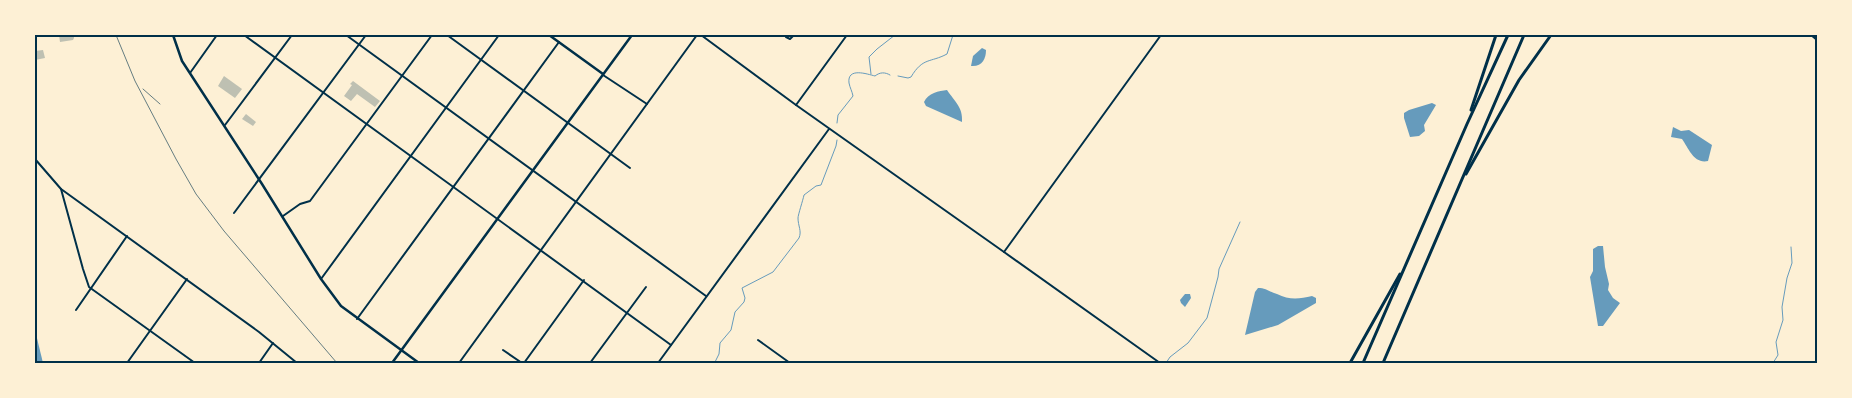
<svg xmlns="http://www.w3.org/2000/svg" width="1852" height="398" font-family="Signika,sans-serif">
	<rect width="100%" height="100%" fill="#fdf0d5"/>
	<!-- water -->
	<g fill="#669bbc">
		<path d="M982 48 986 50C986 59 982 67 971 66L973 56Z"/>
		<path d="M947 90C955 102 963 107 962 122L926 106 924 102C928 93 939 91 947 90Z"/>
		<polygon points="1432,103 1436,105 1424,125 1425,131 1419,136 1410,137 1404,118 1404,113 1409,110"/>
		<path d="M1673 127 1681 131 1689 130 1712 145 1708 161C1694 164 1689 149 1682 139L1671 137Z"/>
		<polygon points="1598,246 1603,246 1605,267 1609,284 1608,290 1613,298 1620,303 1603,326 1598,326 1590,277 1593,271 1593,249"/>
		<path d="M1258 288C1266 288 1270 292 1277 294 1289 300 1299 299 1312 296L1316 298V303L1278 325 1245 335 1255 292Z"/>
		<polygon points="1185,294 1190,294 1191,298 1185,307 1181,303 1180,300"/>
		<polygon points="35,330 43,363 35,363"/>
	</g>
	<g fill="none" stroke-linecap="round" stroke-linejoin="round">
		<!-- stream -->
		<g stroke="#669bbc" stroke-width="1">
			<polyline points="871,74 869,57 877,49 895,35"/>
			<path d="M898 76 908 78 911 77C923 57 930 63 947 54L953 35"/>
			<path d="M837 123 838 115 853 96C852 91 850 88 849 83 847 67 867 74 875 76 880 72 885 72 890 75"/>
			<path d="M712 363 715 362 719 354 720 343 731 330 735 312 744 302 745 298 742 288 773 272 799 238C802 231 798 226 798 218 798 215 803 200 804 195L816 186 821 185 836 146 837 140"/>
			<polyline points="1166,363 1170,357 1188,343 1207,318 1218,277 1219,269 1240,222"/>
			<polyline points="1773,363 1778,355 1776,342 1783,320 1782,307 1787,278 1792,263 1791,247"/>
		</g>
	</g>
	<!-- building -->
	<g fill="#bec0b2">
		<polygon points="59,35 74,35 74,38 73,40 60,42"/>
		<polygon points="43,50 45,58 35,60 35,51"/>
		<polygon points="224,76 242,89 235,98 218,86"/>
		<polygon points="353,81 380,101 375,107 357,94 351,101 344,96 352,85 350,84"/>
		<polygon points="246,114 256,122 253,126 242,119"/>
	</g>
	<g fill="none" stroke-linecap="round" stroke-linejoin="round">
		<!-- minor -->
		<g stroke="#003049" stroke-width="2">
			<polyline points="244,35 671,345"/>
			<polyline points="346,35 706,296"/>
			<polyline points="447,35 630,168"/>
			<polyline points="785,35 786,37 790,39 794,35"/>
			<polyline points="190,73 217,35"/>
			<polyline points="603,75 647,104"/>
			<polyline points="796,105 847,35"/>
			<polyline points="225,125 292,35"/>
			<polyline points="35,159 61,189 83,269 89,287 195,363"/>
			<polyline points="61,189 259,332 297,363"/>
			<polyline points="234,213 366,35"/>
			<polyline points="283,216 300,204 310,201 432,35"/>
			<polyline points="1004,252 1160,363"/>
			<polyline points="321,279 499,35"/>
			<polyline points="76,310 127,236"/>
			<polyline points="357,319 559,42"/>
			<polyline points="758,340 790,363"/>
			<polyline points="503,350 522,363"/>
			<polyline points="127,363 187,279"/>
			<polyline points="259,363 273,343"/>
			<polyline points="459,363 697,35"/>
			<polyline points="524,363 584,280"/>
			<polyline points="590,363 646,287"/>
			<polyline points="658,363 829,129"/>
		</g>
		<!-- tertiary -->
		<g stroke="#003049" stroke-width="2">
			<polyline points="701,35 796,105 1004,252 1161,35"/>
			<polyline points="1811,35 1817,40"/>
		</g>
		<!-- secondary -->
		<g stroke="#003049" stroke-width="2.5">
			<polyline points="173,35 182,61 262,184 321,279 341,306 419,363"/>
			<polyline points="549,35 603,74"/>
			<polyline points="392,363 632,35"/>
		</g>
		<!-- motorway -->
		<g stroke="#003049" stroke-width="3">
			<polyline points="1471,110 1496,35"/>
			<polyline points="1466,174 1519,80 1551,35"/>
			<polyline points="1350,363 1400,274"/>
			<polyline points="1363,363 1467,124 1508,35"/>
			<polyline points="1383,363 1524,35"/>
		</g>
		<!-- rail -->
		<g stroke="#657d81" stroke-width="1">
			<polyline points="116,35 135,81 176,159 196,194 224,231 337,363"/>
			<polyline points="143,89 160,104"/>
		</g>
	</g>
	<!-- border -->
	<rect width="1852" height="398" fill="none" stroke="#fdf0d5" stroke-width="72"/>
	<rect x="36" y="36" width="1780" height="326" fill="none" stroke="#003049" stroke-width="2"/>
</svg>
